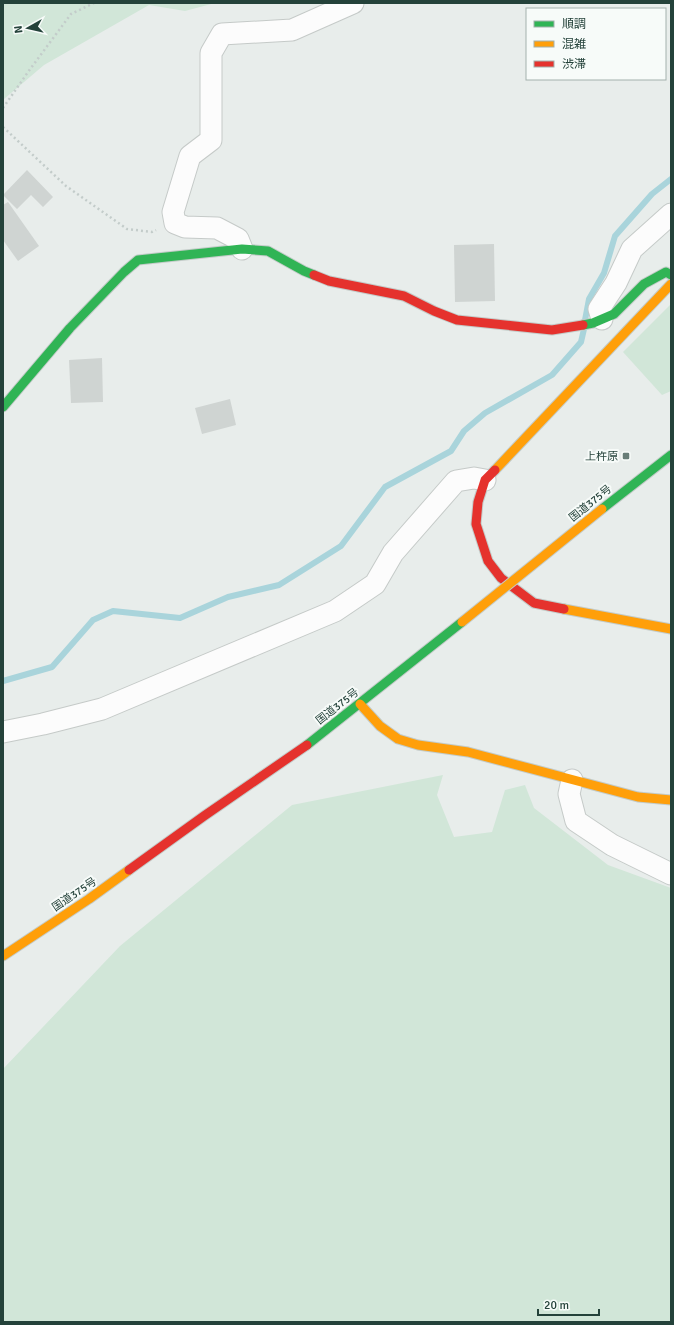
<svg xmlns="http://www.w3.org/2000/svg" width="674" height="1325" font-family="Signika,'Noto Sans JP',sans-serif">
	<rect width="100%" height="100%" fill="#e8edeb"/>
	<!-- green -->
	<g fill="#d1e6d8">
		<polygon points="3,3 215,3 185,11 149,5 44,65 4,99"/>
		<polygon points="671,304 671,391 662,395 623,352"/>
		<polygon points="443,775 437,795 454,837 492,832 505,790 525,785 534,808 608,865 671,888 671,1322 3,1322 3,1069 120,946 292,805"/>
	</g>
	<g fill="none" stroke-linecap="round" stroke-linejoin="round">
		<!-- stream -->
		<g stroke="#a9d4db" stroke-width="6">
			<polyline points="585,320 589,299 604,273 615,236 652,194 671,179"/>
			<polyline points="3,681 52,667 93,620 113,611 180,618 228,597 279,585 341,546 385,487 451,451 464,431 485,413 552,375 581,342 584,329"/>
		</g>
	</g>
	<!-- building -->
	<g fill="#cfd4d2">
		<polygon points="27,170 53,197 43,207 31,195 17,209 3,195"/>
		<polygon points="8,202 39,246 18,261 3,240 3,205"/>
		<polygon points="494,244 495,301 455,302 454,245"/>
		<polygon points="102,358 103,402 71,403 69,360"/>
		<polygon points="230,399 236,425 202,434 195,408"/>
	</g>
	<g fill="none" stroke-linecap="round" stroke-linejoin="round">
		<!-- street casing -->
		<g stroke="#c5cac8" stroke-width="23">
			<g id="street">
				<polyline points="242,249 238,239 217,228 185,227 175,223 173,212 190,156 211,140 211,53 222,34 292,30 353,3"/>
				<polyline points="602,319 599,309 616,283 632,249 671,214"/>
				<polyline points="3,732 43,724 102,709 335,611 375,584 393,553 456,481 474,478 485,480"/>
				<polyline points="572,780 569,794 576,821 612,845 671,874"/>
			</g>
		</g>
		<!-- fast casing -->
		<g stroke="#c3cbc8" stroke-width="11">
			<g id="fast">
				<polyline points="583,325 593,323 614,314 644,284 666,272 671,275"/>
				<polyline points="3,407 70,328 124,272 138,260 242,249 268,251 304,271 314,275"/>
				<polyline points="602,509 671,455"/>
				<polyline points="307,745 462,622"/>
			</g>
		</g>
		<!-- slow casing -->
		<g stroke="#c3cbc8" stroke-width="11">
			<g id="slow">
				<polyline points="495,470 671,284"/>
				<polyline points="564,609 671,629"/>
				<polyline points="360,704 380,726 398,739 418,745 468,752 638,797 671,800"/>
				<polyline points="3,956 89,899 129,870"/>
			</g>
		</g>
		<!-- jam casing -->
		<g stroke="#c3cbc8" stroke-width="11">
			<g id="jam">
				<polyline points="314,275 329,281 404,296 434,311 457,320 552,330 583,325"/>
				<polyline points="495,470 485,480 478,502 476,524 488,561 501,578 534,603 564,609"/>
				<polyline points="129,870 204,816 307,745"/>
			</g>
		</g>
		<!-- path -->
		<g stroke="#c3ccca" stroke-width="2.5" stroke-dasharray="2 3" stroke-linecap="butt">
			<polyline points="3,108 28,72 71,14 94,3"/>
			<polyline points="3,127 66,186 127,229 152,232 156,230"/>
		</g>
		<!-- street -->
		<use href="#street" stroke="#fcfcfc" stroke-width="21"/>
		<!-- fast -->
		<use href="#fast" stroke="#30b455" stroke-width="9"/>
		<!-- slow -->
		<use href="#slow" stroke="#ff9f0a" stroke-width="9"/>
		<!-- jam -->
		<use href="#jam" stroke="#e5322d" stroke-width="9"/>
		<!-- slow-bridge casing -->
		<g stroke="#c3ccc9" stroke-width="11" stroke-linecap="butt">
			<polyline id="slow-bridge" points="462,622 602,509"/>
		</g>
		<!-- slow-bridge -->
		<use href="#slow-bridge" stroke="#ff9f0a" stroke-width="9"/>
	</g>
	<!-- markers -->
	<rect fill="#697e78" stroke="#f7fbf9" stroke-width="1.5" x="622" y="452" width="8" height="8" rx="2"/>
	<g text-anchor="middle" stroke-width="4" stroke-linejoin="round" paint-order="stroke">
		<!-- poi labels -->
		<g font-size="11" fill="#24423a" stroke="#f7fbf9" text-anchor="end">
			<text x="618" y="460">上杵原</text>
		</g>
		<!-- street labels -->
		<g font-size="11" fill="#24423a" stroke="#f7fbf9">
			<text transform="translate(590 503) rotate(-39)" y="4">国道375号</text>
			<text transform="translate(337 706) rotate(-38)" y="4">国道375号</text>
			<text transform="translate(74 894) rotate(-34)" y="4">国道375号</text>
		</g>
	</g>
	<!-- border -->
	<rect width="674" height="1325" fill="none" stroke="#24423a" stroke-width="8"/>
	<!-- legend -->
	<rect x="526" y="8" width="140" height="72" fill="#f7fbf9" stroke="#a3b1ad"/>
	<rect x="534" y="21" width="20" height="6" fill="#30b455" stroke="#a3b1ad"/>
	<text x="562" y="28" font-size="12" fill="#24423a">順調</text>
	<rect x="534" y="41" width="20" height="6" fill="#ff9f0a" stroke="#a3b1ad"/>
	<text x="562" y="48" font-size="12" fill="#24423a">混雑</text>
	<rect x="534" y="61" width="20" height="6" fill="#e5322d" stroke="#a3b1ad"/>
	<text x="562" y="68" font-size="12" fill="#24423a">渋滞</text>
	<!-- north arrow -->
	<g transform="translate(28 28) rotate(262)" stroke="#f7fbf9" stroke-width="3" paint-order="stroke">
	<path d="M0-3L7 15L0 10L-7 15Z" fill="#24423a"/>
	<text y="-6" font-size="11" font-weight="bold" text-anchor="middle" fill="#24423a">N</text>
	</g>
	<!-- scale -->
	<path d="M538 1309v6h61v-6" fill="none" stroke="#24423a" stroke-width="2"/>
	<text x="544" y="1309" font-size="12" fill="#24423a" stroke="#f7fbf9" stroke-width="3" paint-order="stroke">20 m</text>
</svg>
